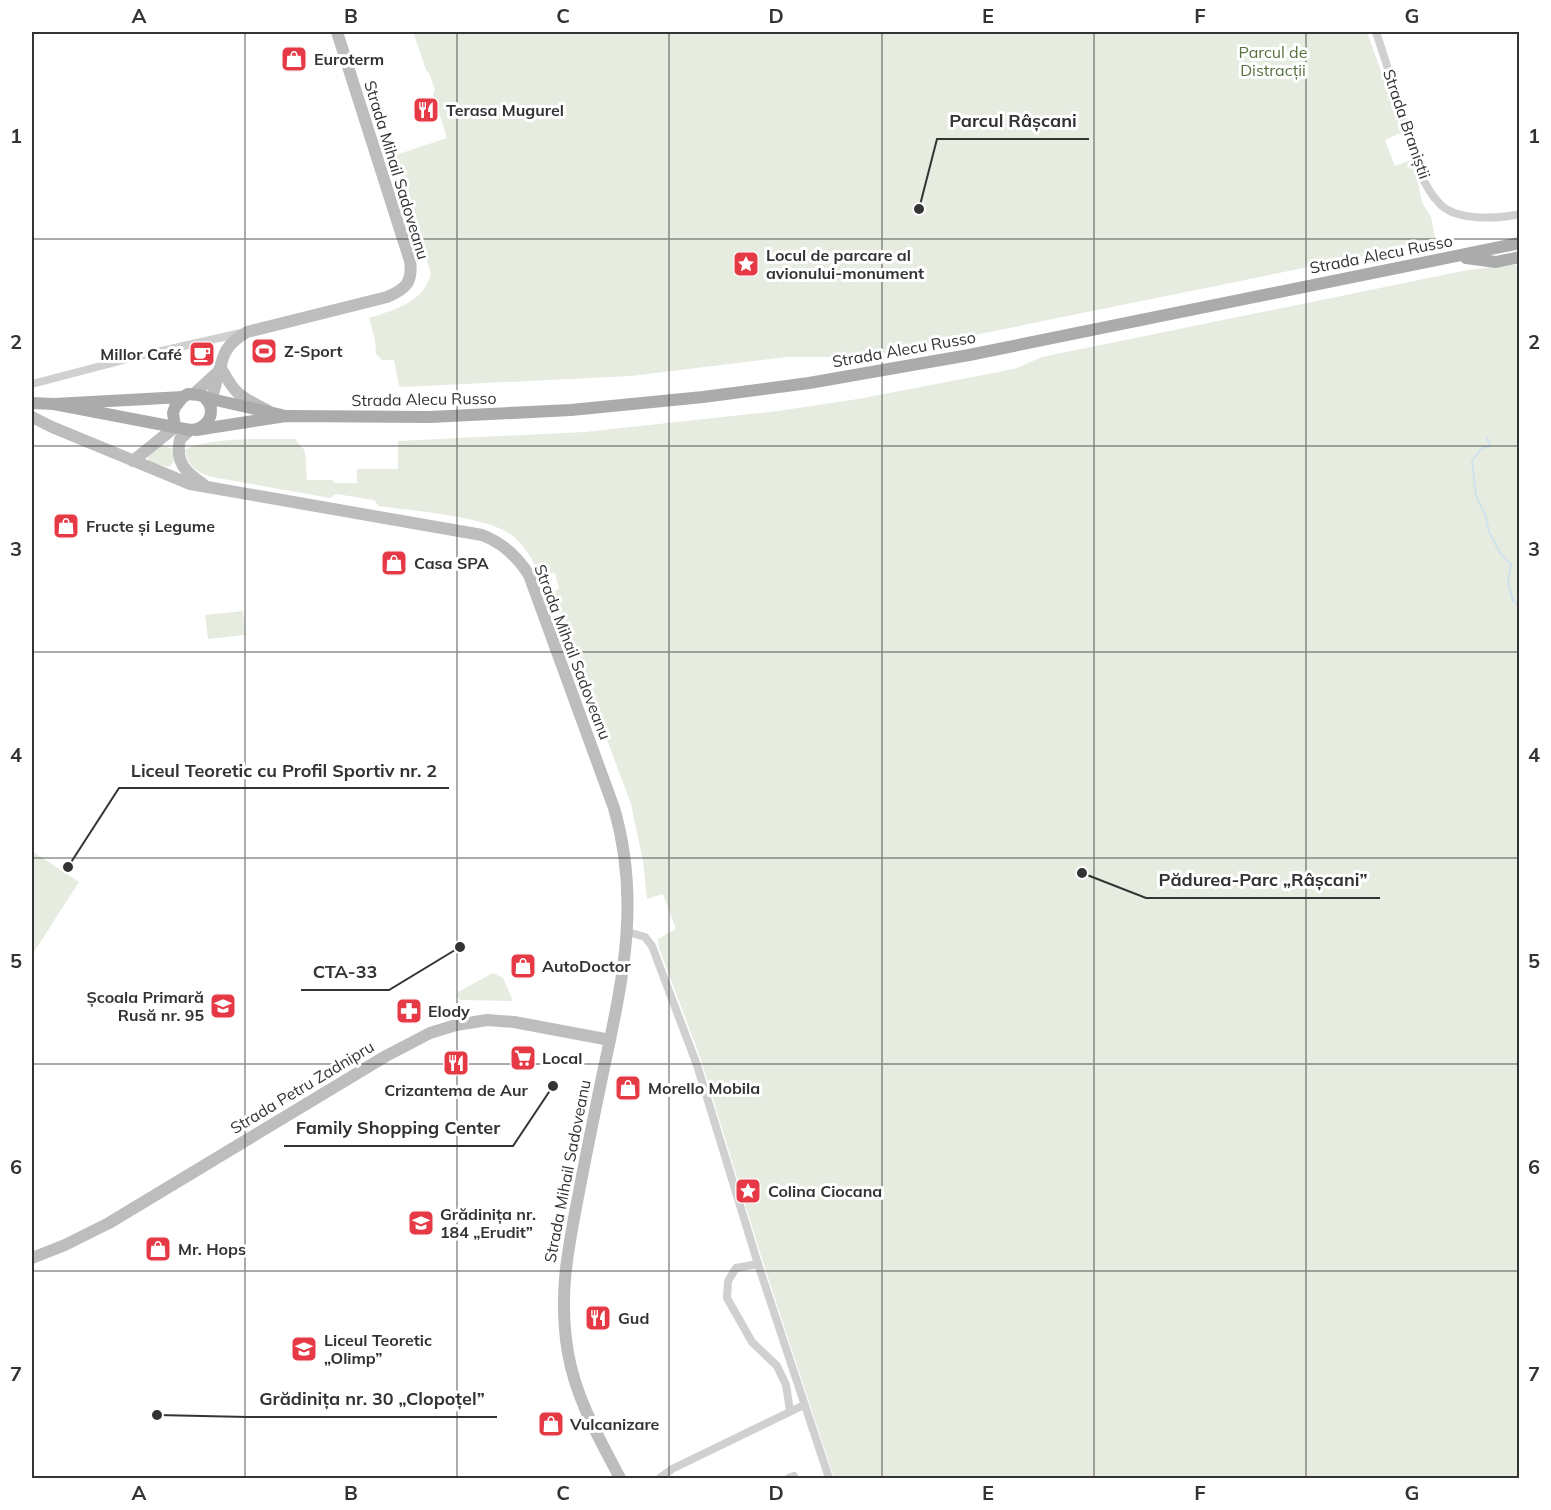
<svg xmlns="http://www.w3.org/2000/svg" width="1551" height="1510" font-family="Mulish,sans-serif">
	<rect width="100%" height="100%" fill="#fff"/>
	<!-- green -->
	<g fill="#e6ecdf">
		<path d="M413 32H1367L1403 132 1385 140 1395 166 1413 159 1422 202 1431 217 1436 241 867 357H787L631 376 402 387 399 386 394 360H382L376 354 375 340 369 318C394 310 424 302 431 274L396 155 447 138 433 94 435 90 429 73 426 70Z"/>
		<path d="M1519 264V1478H834L761 1256 700 1057 659 948 658 939 676 929 663 894 647 899 643 861 631 804 552 592 559 589 555 573 547 574 543 569 538 571C531 557 523 543 510 534 484 516 413 511 379 506L374 500 336 494 330 498 212 477C198 473 187 466 185 450 207 437 269 439 295 439L305 451 307 480H333L334 483H357V469H398V441L585 432 778 411 858 399 1014 369 1042 357 1468 270Z"/>
		<path d="M161 445 173 449C174 457 176 463 168 467L149 462 148 457Z"/>
		<polygon points="243,611 245,635 208,639 205,615"/>
		<polygon points="32,851 79,882 32,955"/>
		<polygon points="493,973 503,978 513,1001 460,1000 457,996 458,992"/>
	</g>
	<g fill="none" stroke-linecap="round" stroke-linejoin="round">
		<!-- stream -->
		<polyline stroke="#cfe2ee" stroke-width="2" points="1487,438 1490,446 1482,448 1472,461 1476,496 1485,514 1489,532 1502,556 1511,564 1508,583 1513,600 1520,608"/>
		<!-- street -->
		<g stroke="#d0d0d0" stroke-width="8">
			<path d="M1376 32C1385 59 1394 87 1402 115 1411 144 1418 182 1440 204 1456 221 1498 219 1520 214"/>
			<polyline points="32,384 135,357 241,333"/>
			<polyline points="628,932 645,937 652,946 697,1065 758,1264 829,1478"/>
			<polyline points="758,1264 736,1268 728,1281 727,1298 752,1342 777,1366 786,1385 790,1411"/>
			<polyline points="660,1478 672,1469 804,1405"/>
			<polyline points="789,1478 794,1476"/>
		</g>
		<!-- secondary -->
		<g stroke="#bdbdbd" stroke-width="12">
			<path d="M221 368C236 396 240 396 267 410"/>
			<polyline points="194,394 219,371"/>
			<path d="M211 407C211 400 222 357 226 351 231 342 239 337 247 332L387 297C406 289 413 282 410 261L337 32"/>
			<path d="M32 417 52 427 190 484 482 535C503 543 517 556 529 575L614 808C640 897 624 975 605 1063 596 1106 587 1149 579 1192 568 1249 558 1295 568 1353 576 1399 599 1438 620 1478"/>
			<path d="M190 430 180 439C175 462 185 472 203 484"/>
			<polyline points="133,461 175,427"/>
			<polyline points="32,1258 65,1245 109,1223 386,1056 430,1033 456,1025 487,1020 514,1022 610,1040"/>
		</g>
		<!-- primary -->
		<g stroke="#ababab" stroke-width="12">
			<polyline points="1466,258 1496,262 1520,257"/>
			<polyline points="32,403 54,404 183,397"/>
			<path d="M54 404 190 430C208 429 218 412 205 398"/>
			<polyline points="175,427 173,413 175,407 183,397 188,394 199,395 211,399 282,415"/>
			<polyline points="196,430 286,416 430,417 571,410 703,397 809,383 969,355 1520,243"/>
		</g>
	</g>
	<!-- grid -->
	<path fill="none" stroke="#333" stroke-width="1.5" stroke-opacity="0.55" d="M245 32V1478M457 32V1478M669 32V1478M882 32V1478M1094 32V1478M1306 32V1478M32 239H1520M32 446H1520M32 652H1520M32 858H1520M32 1064H1520M32 1271H1520"/>
	<!-- icons -->
	<defs>
		<g id="shop-square" transform="scale(1.35)"><rect x="-9" y="-9" width="18" height="18" rx="4" fill="#e63946" stroke="#fff"/><path d="M-5-2.5h2.3a2.7 3.5 0 0 1 5.4 0H5L5.5 6h-11ZM-1.5-2.5h3a1.5 2.3 0 0 0-3 0Z" fill="#fff"/></g>
		<g id="restaurant-square" transform="scale(1.35)"><rect x="-9" y="-9" width="18" height="18" rx="4" fill="#e63946" stroke="#fff"/><path d="M-5-6h1v4h1v-4h1v4h1v-4h1v5L-1.5 .5V6h-2V.5L-5-1ZM5-6V6H3V1.5H1.5Q1.5-4 5-6Z" fill="#fff"/></g>
		<g id="sight-square" transform="scale(1.35)"><rect x="-9" y="-9" width="18" height="18" rx="4" fill="#e63946" stroke="#fff"/><path d="M0-6L1.8-2.2L6-1.7L2.9 1.2L3.7 5.4L0 3.3L-3.7 5.4L-2.9 1.2L-6-1.7L-1.8-2.2Z" fill="#fff"/></g>
		<g id="stadium-square" transform="scale(1.35)"><rect x="-9" y="-9" width="18" height="18" rx="4" fill="#e63946" stroke="#fff"/><path d="M0-5a6.5 5 0 1 0 0 10a6.5 5 0 1 0 0-10ZM-3.5-1.8h7v3.6h-7Z" fill="#fff"/></g>
		<g id="cafe-square" transform="scale(1.35)"><rect x="-9" y="-9" width="18" height="18" rx="4" fill="#e63946" stroke="#fff"/><path d="M-5.5-4.5H6V0H3Q3 3.5 0 3.5H-2.5Q-5.5 3.5-5.5 0ZM3-3.2v2h1.7v-2ZM-6 4.5H4V6H-6Z" fill="#fff"/></g>
		<g id="school-square" transform="scale(1.35)"><rect x="-9" y="-9" width="18" height="18" rx="4" fill="#e63946" stroke="#fff"/><path d="M0-5L7-2L0 1L-7-2ZM-4 1L0 2.5L4 1V4Q0 6-4 4Z" fill="#fff"/></g>
		<g id="pharmacy-square" transform="scale(1.35)"><rect x="-9" y="-9" width="18" height="18" rx="4" fill="#e63946" stroke="#fff"/><path d="M-2-6h4v4h4v4h-4v4h-4v-4h-4v-4h4Z" fill="#fff"/></g>
		<g id="supermarket-square" transform="scale(1.35)"><rect x="-9" y="-9" width="18" height="18" rx="4" fill="#e63946" stroke="#fff"/><path d="M-6-5.5h2.5l.6 2H6L4.5 2H-2.5L-4.4-4H-6ZM-1.5 3.2a1.3 1.3 0 1 0 .1 0ZM3 3.2a1.3 1.3 0 1 0 .1 0Z" fill="#fff"/></g>
	</defs>
	<g fill-rule="evenodd">
		<use href="#shop-square" x="294" y="59"/>
		<use href="#restaurant-square" x="426" y="110"/>
		<use href="#sight-square" x="746" y="264"/>
		<use href="#stadium-square" x="264" y="351"/>
		<use href="#cafe-square" x="202" y="354"/>
		<use href="#shop-square" x="66" y="526"/>
		<use href="#shop-square" x="394" y="563"/>
		<use href="#shop-square" x="523" y="966"/>
		<use href="#school-square" x="223" y="1006"/>
		<use href="#pharmacy-square" x="409" y="1011"/>
		<use href="#supermarket-square" x="523" y="1058"/>
		<use href="#restaurant-square" x="456" y="1063"/>
		<use href="#shop-square" x="628" y="1088"/>
		<use href="#sight-square" x="748" y="1191"/>
		<use href="#school-square" x="421" y="1223"/>
		<use href="#shop-square" x="158" y="1249"/>
		<use href="#restaurant-square" x="598" y="1318"/>
		<use href="#school-square" x="304" y="1349"/>
		<use href="#shop-square" x="551" y="1424"/>
	</g>
	<g text-anchor="middle" stroke-width="6" stroke-linejoin="round" paint-order="stroke">
		<!-- park labels -->
		<g font-size="16" fill="#56703f" stroke="#fff">
			<text x="1273" y="58">Parcul de<tspan x="1273" dy="18">Distracții</tspan></text>
		</g>
		<!-- poi labels -->
		<g font-size="16" font-weight="bold" fill="#333" stroke="#fff" text-anchor="start">
			<text x="314" y="65">Euroterm</text>
			<text x="446" y="116">Terasa Mugurel</text>
			<text x="766" y="261">Locul de parcare al<tspan x="766" dy="18">avionului-monument</tspan></text>
			<text x="284" y="357">Z-Sport</text>
			<text x="182" y="360" text-anchor="end">Millor Café</text>
			<text x="86" y="532">Fructe și Legume</text>
			<text x="414" y="569">Casa SPA</text>
			<text x="542" y="972">AutoDoctor</text>
			<text x="204" y="1003" text-anchor="end">Școala Primară<tspan x="204" dy="18">Rusă nr. 95</tspan></text>
			<text x="428" y="1017">Elody</text>
			<text x="542" y="1064">Local</text>
			<text x="648" y="1094">Morello Mobila</text>
			<text x="456" y="1096" text-anchor="middle">Crizantema de Aur</text>
			<text x="768" y="1197">Colina Ciocana</text>
			<text x="440" y="1220">Grădinița nr.<tspan x="440" dy="18">184 „Erudit”</tspan></text>
			<text x="178" y="1255">Mr. Hops</text>
			<text x="618" y="1324">Gud</text>
			<text x="324" y="1346">Liceul Teoretic<tspan x="324" dy="18">„Olimp”</tspan></text>
			<text x="570" y="1430">Vulcanizare</text>
		</g>
		<!-- street labels -->
		<g font-size="16" fill="#333" stroke="#fff">
			<text transform="translate(1407 124) rotate(71)" y="6">Strada Braniștii</text>
			<text transform="translate(397 170) rotate(73)" y="6">Strada Mihail Sadoveanu</text>
			<text transform="translate(1381 254) rotate(-11)" y="6">Strada Alecu Russo</text>
			<text transform="translate(904 349) rotate(-10)" y="6">Strada Alecu Russo</text>
			<text transform="translate(424 399) rotate(-1)" y="6">Strada Alecu Russo</text>
			<text transform="translate(573 652) rotate(69)" y="6">Strada Mihail Sadoveanu</text>
			<text transform="translate(302 1087) rotate(-31)" y="6">Strada Petru Zadnipru</text>
			<text transform="translate(567 1171) rotate(-79)" y="6">Strada Mihail Sadoveanu</text>
		</g>
	</g>
	<!-- callouts -->
	<path fill="none" stroke="#333" stroke-width="2" d="M919 209L937 139H1089M68 867L119 788H449M1082 873L1146 898H1380M460 947L389 990H301M553 1086L513 1146H284M157 1415L247 1417H497"/>
	<g fill="#333" stroke="#fff" stroke-width="2">
		<circle cx="919" cy="209" r="6"/>
		<circle cx="68" cy="867" r="6"/>
		<circle cx="1082" cy="873" r="6"/>
		<circle cx="460" cy="947" r="6"/>
		<circle cx="553" cy="1086" r="6"/>
		<circle cx="157" cy="1415" r="6"/>
	</g>
	<g font-size="18" text-anchor="middle" font-weight="bold" fill="#333" stroke="#fff" stroke-width="6" stroke-linejoin="round" paint-order="stroke">
		<text x="1013" y="127">Parcul Râșcani</text>
		<text x="284" y="777">Liceul Teoretic cu Profil Sportiv nr. 2</text>
		<text x="1263" y="886">Pădurea-Parc „Râșcani”</text>
		<text x="345" y="978">CTA-33</text>
		<text x="398" y="1134">Family Shopping Center</text>
		<text x="372" y="1405">Grădinița nr. 30 „Clopoțel”</text>
	</g>
	<!-- border -->
	<rect width="1551" height="1510" fill="none" stroke="#ffffff" stroke-width="66"/>
	<rect x="33" y="33" width="1485" height="1444" fill="none" stroke="#333" stroke-width="2"/>
	<g font-size="20" text-anchor="middle" font-weight="bold" fill="#333">
		<text x="139" y="23">A</text>
		<text x="351" y="23">B</text>
		<text x="563" y="23">C</text>
		<text x="776" y="23">D</text>
		<text x="988" y="23">E</text>
		<text x="1200" y="23">F</text>
		<text x="1412" y="23">G</text>
		<text x="16" y="143">1</text>
		<text x="1534" y="143">1</text>
		<text x="16" y="349">2</text>
		<text x="1534" y="349">2</text>
		<text x="16" y="556">3</text>
		<text x="1534" y="556">3</text>
		<text x="16" y="762">4</text>
		<text x="1534" y="762">4</text>
		<text x="16" y="968">5</text>
		<text x="1534" y="968">5</text>
		<text x="16" y="1174">6</text>
		<text x="1534" y="1174">6</text>
		<text x="16" y="1381">7</text>
		<text x="1534" y="1381">7</text>
		<text x="139" y="1500">A</text>
		<text x="351" y="1500">B</text>
		<text x="563" y="1500">C</text>
		<text x="776" y="1500">D</text>
		<text x="988" y="1500">E</text>
		<text x="1200" y="1500">F</text>
		<text x="1412" y="1500">G</text>
	</g>
</svg>
